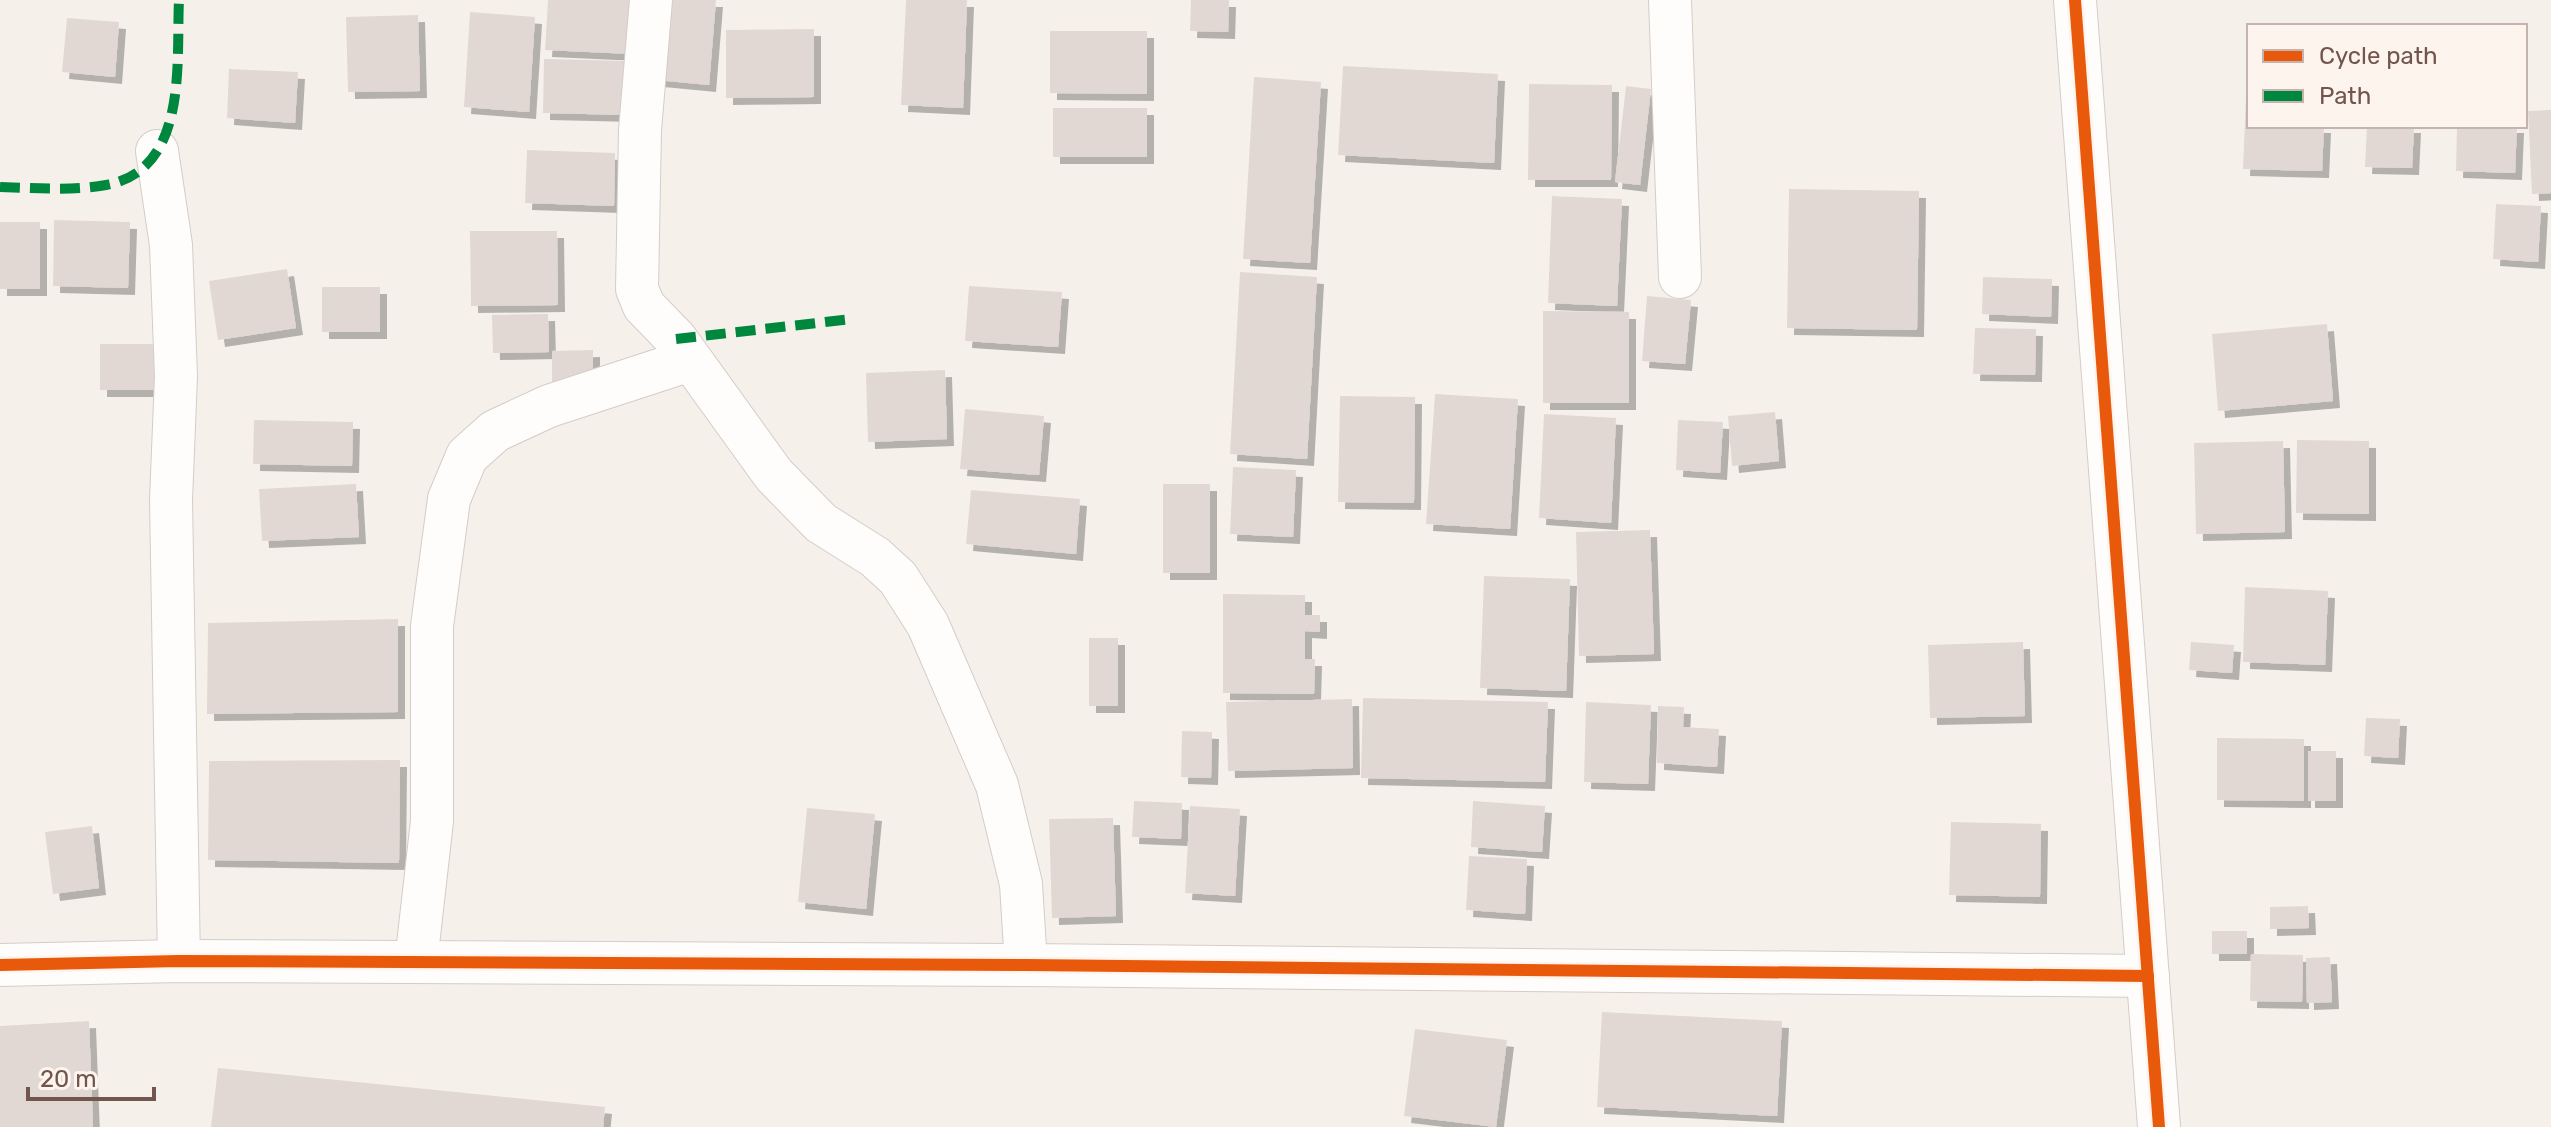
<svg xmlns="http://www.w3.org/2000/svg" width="2551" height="1127" font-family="Rubik,sans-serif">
	<defs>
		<filter id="shadow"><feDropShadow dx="7" dy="7" stdDeviation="0" flood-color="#0004"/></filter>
	</defs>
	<rect width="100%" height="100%" fill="#f6f0eb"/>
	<!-- building -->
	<g fill="#e2d8d3" filter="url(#shadow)">
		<polygon points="548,0 635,0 632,54 545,50"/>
		<polygon points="663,0 716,0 709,85 657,80"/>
		<polygon points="906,0 967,0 963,108 901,105"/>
		<polygon points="1191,0 1229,0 1228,32 1190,31"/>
		<polygon points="470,12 535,17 529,112 464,107"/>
		<polygon points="418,15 420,91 348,92 346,17"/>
		<polygon points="67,18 119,22 115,77 62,72"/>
		<polygon points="814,29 814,97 726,98 726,30"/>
		<polygon points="1050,31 1147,31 1147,94 1050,93"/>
		<polygon points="544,59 629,61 628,115 543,113"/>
		<polygon points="1343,66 1498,74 1494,163 1338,155"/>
		<polygon points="229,69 298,72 295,123 227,118"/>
		<polygon points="1254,77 1321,82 1310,263 1243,259"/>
		<polygon points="1529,84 1612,85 1611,180 1528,180"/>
		<polygon points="1626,86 1651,89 1640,185 1615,182"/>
		<polygon points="2246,95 2249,95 2249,126 2324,126 2322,171 2243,169"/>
		<rect x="1053" y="108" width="94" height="49"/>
		<polygon points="2551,110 2551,193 2532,194 2528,111"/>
		<polygon points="2367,126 2414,126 2412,168 2365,167"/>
		<polygon points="2457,126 2517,126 2515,173 2456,171"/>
		<polygon points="527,150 615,153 614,206 525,203"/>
		<polygon points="1789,189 1919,191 1917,330 1787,328"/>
		<polygon points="1552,196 1622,199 1617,306 1548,303"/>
		<polygon points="2496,204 2541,206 2538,262 2493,259"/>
		<polygon points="54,220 130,222 128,288 53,286"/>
		<rect x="0" y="222" width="40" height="67"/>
		<polygon points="470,231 557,231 558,305 471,306"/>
		<polygon points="287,269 296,328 218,340 209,281"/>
		<polygon points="1240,272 1317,277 1307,459 1230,454"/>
		<polygon points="1983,277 2052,279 2051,317 1982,314"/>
		<polygon points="969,286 1062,292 1058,347 965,341"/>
		<rect x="322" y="287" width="58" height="45"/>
		<polygon points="1647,296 1691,300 1685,364 1642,361"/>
		<polygon points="1543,311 1629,312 1629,403 1543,403"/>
		<polygon points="548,314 549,352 493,353 492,315"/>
		<polygon points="2327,324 2333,401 2218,411 2212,334"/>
		<polygon points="1975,328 2036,329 2035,375 1973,374"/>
		<rect x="100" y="344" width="60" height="46"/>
		<polygon points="593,350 593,383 552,383 552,351"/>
		<polygon points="945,370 947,439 868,442 866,373"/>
		<polygon points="1435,394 1518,399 1510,529 1426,524"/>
		<polygon points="1340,396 1415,397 1414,503 1338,502"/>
		<polygon points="965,409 1044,416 1039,475 960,469"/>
		<polygon points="1775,412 1779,461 1732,466 1728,416"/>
		<polygon points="1544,414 1616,418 1611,523 1539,518"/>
		<polygon points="254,420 353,422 352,466 253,464"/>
		<polygon points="1678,420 1723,422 1720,473 1676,470"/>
		<polygon points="2297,440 2369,441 2369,514 2296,513"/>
		<polygon points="2283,441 2285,532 2196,534 2194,443"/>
		<polygon points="1233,467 1296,470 1293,537 1230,534"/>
		<polygon points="356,484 359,537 262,541 259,489"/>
		<rect x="1163" y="484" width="47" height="89"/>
		<polygon points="971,490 1080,499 1076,554 966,544"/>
		<polygon points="1650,530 1654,654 1579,656 1576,532"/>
		<polygon points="1484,576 1570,579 1566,691 1480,688"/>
		<polygon points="2245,587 2328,591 2325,665 2243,662"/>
		<polygon points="1223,594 1305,595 1305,615 1320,615 1320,632 1305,631 1305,659 1315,659 1314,694 1223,693"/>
		<polygon points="398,619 398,712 207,714 208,623"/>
		<rect x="1089" y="638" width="29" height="68"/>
		<polygon points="2023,642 2025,716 1930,718 1928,645"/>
		<polygon points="2191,642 2234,645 2232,673 2189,670"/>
		<polygon points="1363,698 1548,702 1545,782 1361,778"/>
		<polygon points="1352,699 1353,768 1228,771 1226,702"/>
		<polygon points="1586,702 1651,705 1648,784 1584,782"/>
		<polygon points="1658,706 1684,707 1683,727 1719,729 1717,767 1657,763"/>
		<polygon points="2366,718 2400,719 2398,758 2364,756"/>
		<polygon points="1182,731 1212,732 1211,778 1181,777"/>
		<polygon points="2217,738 2304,739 2304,801 2217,800"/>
		<rect x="2308" y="751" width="28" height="50"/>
		<polygon points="400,760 399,863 208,860 209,761"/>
		<polygon points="1134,801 1182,803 1181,839 1132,837"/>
		<polygon points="1473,801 1545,806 1542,852 1471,847"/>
		<polygon points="1190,806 1240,809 1235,896 1185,893"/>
		<polygon points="807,808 875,814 866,909 798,902"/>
		<polygon points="1113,818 1116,916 1052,918 1049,819"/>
		<polygon points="1951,822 2041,824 2040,897 1949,895"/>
		<polygon points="92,826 99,888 53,894 45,832"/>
		<polygon points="1469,856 1527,859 1525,914 1466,910"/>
		<polygon points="2308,906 2309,928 2270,929 2270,907"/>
		<rect x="2212" y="931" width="35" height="23"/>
		<polygon points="2251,954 2303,955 2302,1002 2250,1001"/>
		<polygon points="2330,957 2332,1002 2307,1003 2306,958"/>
		<polygon points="1602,1012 1782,1021 1777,1116 1597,1107"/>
		<polygon points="89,1021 93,1127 0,1127 0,1026"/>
		<polygon points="1415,1029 1507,1040 1496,1127 1404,1116"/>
		<polygon points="218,1068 605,1107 603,1127 211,1127"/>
	</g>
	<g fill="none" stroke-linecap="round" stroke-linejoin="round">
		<!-- minor casing -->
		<g stroke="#d4ccc8" stroke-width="44">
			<g id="minor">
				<polyline points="651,0 640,130 637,289 644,306 676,339 774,475 821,523 875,557 898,578 928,625 997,785 1021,884 1026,965"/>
				<polyline points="1670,0 1680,277"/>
				<polyline points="2075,0 2159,1127"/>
				<polyline points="157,151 171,245 176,376 171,500 179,961"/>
				<polyline points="416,962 432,821 432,626 449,499 467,456 495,431 549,406 690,360"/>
				<polyline points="0,965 179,961 1026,965 2148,976"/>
			</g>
		</g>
		<!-- minor -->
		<use href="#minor" stroke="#fefdfc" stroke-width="42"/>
		<!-- quiet -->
		<g stroke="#00873e" stroke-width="10" stroke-dasharray="20 10" stroke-linecap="butt">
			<path d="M0 187C34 188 72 191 106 185 189 170 176 62 179 0"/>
			<polyline points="676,339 852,319"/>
		</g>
		<!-- cycleway casing -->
		<g stroke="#fdf4ed" stroke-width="17">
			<g id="cycleway">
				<polyline points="2075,0 2159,1127"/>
				<polyline points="0,965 179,961 1026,965 2148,976"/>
			</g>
		</g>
		<!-- cycleway -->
		<use href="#cycleway" stroke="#e8590c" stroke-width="12"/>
	</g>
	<!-- legend -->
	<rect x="2247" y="24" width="280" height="104" fill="#fdf4ed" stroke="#c5b4ad" stroke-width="2"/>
	<rect x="2263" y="50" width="40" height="12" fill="#e8590c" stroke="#c5b4ad" stroke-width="2"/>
	<text x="2319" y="64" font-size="24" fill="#71554e">Cycle path</text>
	<rect x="2263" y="90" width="40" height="12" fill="#00873e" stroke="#c5b4ad" stroke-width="2"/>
	<text x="2319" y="104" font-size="24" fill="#71554e">Path</text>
	<!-- scale -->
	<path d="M28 1087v12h126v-12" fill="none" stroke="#71554e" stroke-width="4"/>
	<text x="40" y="1087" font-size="24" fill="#71554e" stroke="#fdf4ed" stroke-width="6" paint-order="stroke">20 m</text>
</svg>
